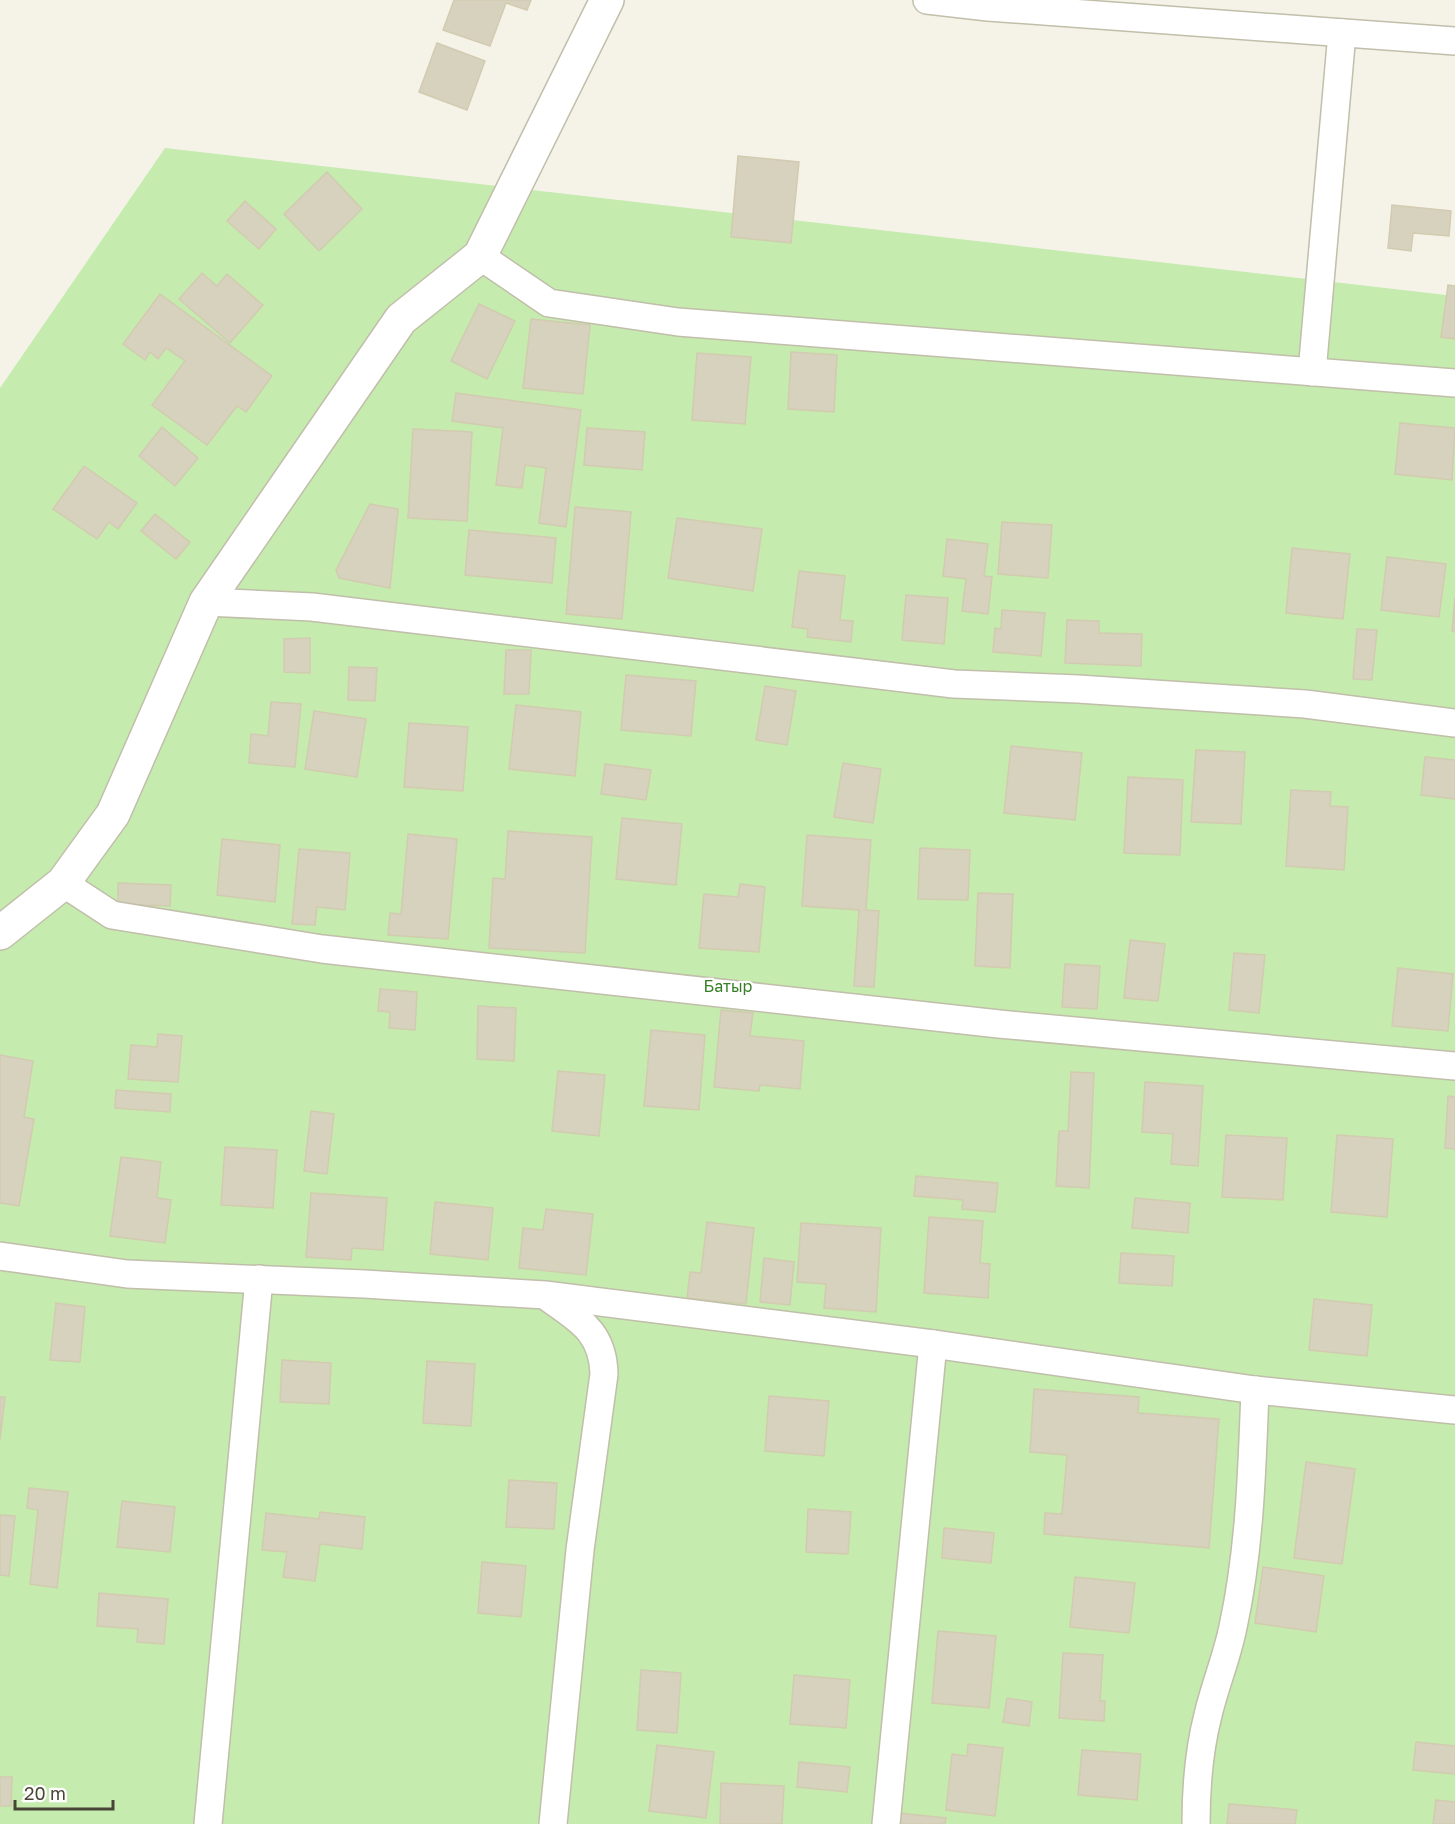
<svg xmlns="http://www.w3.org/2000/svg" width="1455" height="1824" font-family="'Golos Text',sans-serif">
	<rect width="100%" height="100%" fill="#f5f3e8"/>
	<!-- green -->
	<polygon fill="#c5ebaf" points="165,148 1455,296 1455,1824 0,1824 0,388"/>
	<!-- building -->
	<g fill="#d7d2bd" stroke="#d2cbb0" stroke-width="1.5">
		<polygon points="454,0 531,0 527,10 506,3 490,46 443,30"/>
		<polygon points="437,43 485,61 467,110 419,92"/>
		<polygon points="738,156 799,162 791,243 731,237"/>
		<polygon points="327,172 362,209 319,251 284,214"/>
		<polygon points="245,201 276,229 259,249 227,221"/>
		<polygon points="1392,205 1451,211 1449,236 1413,233 1411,251 1388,248"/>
		<polygon points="202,273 217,286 227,274 263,305 230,343 179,299"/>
		<polygon points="1448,285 1455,286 1455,339 1441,337"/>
		<polygon points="160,294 272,376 246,412 237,406 207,445 152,405 185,361 166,348 158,359 150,352 145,360 123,344"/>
		<polygon points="479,304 515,321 487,379 451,361"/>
		<polygon points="531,319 590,325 583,394 523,388"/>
		<polygon points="791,352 837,355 834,412 788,409"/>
		<polygon points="697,353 751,357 745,424 692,420"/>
		<polygon points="456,393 581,410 566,527 539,523 546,468 525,465 522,488 496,485 503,428 452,421"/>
		<polygon points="1400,423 1455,428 1452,480 1395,474"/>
		<polygon points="162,427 198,458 175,486 139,456"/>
		<polygon points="587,428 645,432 642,470 584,465"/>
		<polygon points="413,429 472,432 467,521 408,518"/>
		<polygon points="84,466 137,503 118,529 109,522 97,539 53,509"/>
		<polygon points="370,504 398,509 390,588 339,578 336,570"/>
		<polygon points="575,507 631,512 622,619 566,614"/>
		<polygon points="155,514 190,542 176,559 141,531"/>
		<polygon points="677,518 762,529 753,591 668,578"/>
		<polygon points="1002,522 1052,525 1048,578 998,574"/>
		<polygon points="469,530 556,538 552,583 465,575"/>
		<polygon points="947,539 988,544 984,576 992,577 988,614 962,611 966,579 943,576"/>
		<polygon points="1292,548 1350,554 1343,619 1286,613"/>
		<polygon points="1387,557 1446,564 1439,617 1381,610"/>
		<polygon points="799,571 845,576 840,620 853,621 851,642 807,637 808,629 792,627"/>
		<polygon points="906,595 948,598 944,644 902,640"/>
		<polygon points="1455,597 1455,632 1452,631"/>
		<polygon points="1002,610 1045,613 1041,656 993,652 995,628 1001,629"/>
		<polygon points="1067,620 1099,621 1099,633 1142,634 1141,666 1065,663"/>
		<polygon points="1357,629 1377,630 1372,680 1353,679"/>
		<polygon points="310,638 310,673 284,672 284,639"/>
		<polygon points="506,650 531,650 529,694 504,694"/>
		<polygon points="349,667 377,668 375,701 348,700"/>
		<polygon points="626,675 696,681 691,736 621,730"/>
		<polygon points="765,686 796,691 787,745 756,740"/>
		<polygon points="271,702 301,704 295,767 249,763 251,734 268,736"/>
		<polygon points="516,705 581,712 575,776 509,769"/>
		<polygon points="314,711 366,719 357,777 305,769"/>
		<polygon points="409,723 468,727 463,791 404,787"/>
		<polygon points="1011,746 1082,753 1075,820 1004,813"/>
		<polygon points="1196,750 1245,752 1241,824 1191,822"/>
		<polygon points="1425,757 1455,760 1455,799 1421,795"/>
		<polygon points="843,763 881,769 873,823 834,817"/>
		<polygon points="605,764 651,770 646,800 601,794"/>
		<polygon points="1128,777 1183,780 1180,855 1124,853"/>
		<polygon points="1291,790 1331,792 1330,806 1348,807 1344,870 1286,866"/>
		<polygon points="622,818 682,824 676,885 616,879"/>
		<polygon points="508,831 592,837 585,953 489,948 493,878 505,879"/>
		<polygon points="408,834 457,839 448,939 388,935 390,913 401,914"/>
		<polygon points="807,835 871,840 866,910 879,911 874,987 854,986 859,910 802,906"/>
		<polygon points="222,839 280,845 275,902 217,895"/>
		<polygon points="920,848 970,850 968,900 918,899"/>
		<polygon points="299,849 350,853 345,910 317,907 315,925 292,924"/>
		<polygon points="118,883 171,885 170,906 118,904"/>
		<polygon points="740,884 765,887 759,952 699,948 704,894 738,897"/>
		<polygon points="978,893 1013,894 1010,968 975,966"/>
		<polygon points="1130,940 1165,944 1158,1001 1124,998"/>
		<polygon points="1234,953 1265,955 1259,1013 1229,1010"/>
		<polygon points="1065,964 1100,966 1097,1009 1062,1007"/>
		<polygon points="1398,968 1453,974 1448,1031 1392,1026"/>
		<polygon points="380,989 417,992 415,1030 389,1028 390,1012 378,1011"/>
		<polygon points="478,1006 516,1008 514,1061 477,1059"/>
		<polygon points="721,1010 753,1013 750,1036 804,1041 800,1089 760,1085 759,1091 714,1087"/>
		<polygon points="651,1030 705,1035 699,1110 644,1106"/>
		<polygon points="158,1034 182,1036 178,1082 128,1079 131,1045 157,1047"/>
		<polygon points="0,1055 33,1061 24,1117 34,1119 19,1206 0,1203"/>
		<polygon points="558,1071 605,1075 599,1136 552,1131"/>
		<polygon points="1071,1072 1094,1073 1089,1188 1056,1186 1059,1131 1068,1131"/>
		<polygon points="1145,1082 1203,1086 1198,1166 1171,1164 1173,1134 1142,1132"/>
		<polygon points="116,1090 171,1094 170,1112 115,1108"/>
		<polygon points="1448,1096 1455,1097 1455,1149 1445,1148"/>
		<polygon points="311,1111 334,1114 327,1174 304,1171"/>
		<polygon points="1226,1135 1287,1138 1283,1200 1222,1197"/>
		<polygon points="1337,1135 1393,1139 1387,1217 1331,1212"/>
		<polygon points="225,1147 277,1150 273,1208 221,1205"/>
		<polygon points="121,1157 161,1162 157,1198 171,1200 165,1243 110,1236"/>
		<polygon points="916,1176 998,1183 995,1212 962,1209 963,1200 914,1196"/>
		<polygon points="311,1193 387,1198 383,1250 352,1248 351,1260 306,1257"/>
		<polygon points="1135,1198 1190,1203 1188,1233 1132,1228"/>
		<polygon points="435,1202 493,1208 488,1260 430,1254"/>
		<polygon points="546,1209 593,1214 586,1275 519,1268 523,1228 543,1230"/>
		<polygon points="929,1217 983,1221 980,1263 990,1264 988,1298 924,1293"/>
		<polygon points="707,1222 754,1228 746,1304 687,1298 690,1272 701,1273"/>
		<polygon points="801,1223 881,1228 876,1312 824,1308 826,1284 797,1282"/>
		<polygon points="1121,1253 1174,1256 1172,1286 1119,1283"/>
		<polygon points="764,1258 794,1262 790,1305 760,1302"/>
		<polygon points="1314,1299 1372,1305 1367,1356 1309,1350"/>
		<polygon points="56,1303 85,1307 80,1362 50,1360"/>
		<polygon points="282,1360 331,1363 329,1404 280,1402"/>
		<polygon points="427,1361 475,1364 471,1426 423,1423"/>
		<polygon points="1034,1389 1139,1397 1138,1413 1219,1419 1209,1548 1044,1534 1045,1513 1062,1514 1067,1455 1030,1452"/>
		<polygon points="769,1396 829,1401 824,1456 765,1451"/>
		<polygon points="0,1397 5,1397 0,1440"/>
		<polygon points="1306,1462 1355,1469 1342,1564 1294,1558"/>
		<polygon points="509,1480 557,1483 554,1529 506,1527"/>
		<polygon points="29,1488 68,1492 57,1588 30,1584 38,1510 27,1508"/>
		<polygon points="122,1501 175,1507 170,1552 117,1547"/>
		<polygon points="808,1509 851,1512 848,1554 806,1552"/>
		<polygon points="320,1512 365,1517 362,1549 320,1544 315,1581 283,1577 287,1552 262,1550 266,1513 319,1519"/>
		<polygon points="0,1515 15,1516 9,1576 0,1575"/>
		<polygon points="944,1528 994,1533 991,1563 942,1558"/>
		<polygon points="482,1562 526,1566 521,1617 478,1613"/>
		<polygon points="1263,1567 1324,1576 1316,1632 1255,1623"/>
		<polygon points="1075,1577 1135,1583 1129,1633 1070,1627"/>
		<polygon points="99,1593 168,1599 164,1644 137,1642 138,1629 97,1626"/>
		<polygon points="938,1631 996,1636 989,1708 932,1703"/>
		<polygon points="1063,1653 1103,1655 1100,1701 1105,1701 1104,1721 1059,1718"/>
		<polygon points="641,1670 681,1673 677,1733 637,1730"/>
		<polygon points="794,1675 850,1680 846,1728 790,1724"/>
		<polygon points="1007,1698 1032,1702 1029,1726 1003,1722"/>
		<polygon points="1416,1742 1455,1746 1455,1774 1413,1770"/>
		<polygon points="968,1744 1003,1748 995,1816 946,1810 952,1754 967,1756"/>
		<polygon points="657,1745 714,1752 706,1818 649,1811"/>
		<polygon points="1082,1750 1141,1754 1137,1800 1078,1795"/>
		<polygon points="799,1762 850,1767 847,1792 797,1787"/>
		<polygon points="0,1777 12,1777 11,1806 0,1806"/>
		<polygon points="721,1783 784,1786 782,1824 720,1824"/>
		<polygon points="1436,1800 1455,1802 1455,1824 1433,1824"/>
		<polygon points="1229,1804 1297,1810 1295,1824 1227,1824"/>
		<polygon points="898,1813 946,1818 945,1824 896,1824"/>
	</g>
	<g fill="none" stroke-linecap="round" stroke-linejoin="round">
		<!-- minor casing -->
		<g stroke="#c1beaa" stroke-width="30">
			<g id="minor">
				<polyline points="927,0 988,7 1455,41"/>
				<polyline points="480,256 549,303 678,322 1455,383"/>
				<polyline points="1312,372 1342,33"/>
				<polyline points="206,602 312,607 954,684 1078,689 1305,704 1455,723"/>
				<polyline points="63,883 112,915 322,949 999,1024 1455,1066"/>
				<polyline points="0,1256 127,1274 364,1284 545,1295 933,1344 1255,1390 1455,1410"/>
				<path d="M546 1296C577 1319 603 1330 604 1374L580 1550 553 1824"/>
				<polyline points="208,1824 259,1279"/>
				<polyline points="886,1824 933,1344"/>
				<path d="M1196 1824C1196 1788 1199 1750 1208 1715 1215 1685 1227 1657 1233 1627 1250 1549 1252 1469 1255 1390"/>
			</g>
		</g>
		<!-- tertiary casing -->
		<g stroke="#c1beaa" stroke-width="36">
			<polyline id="tertiary" points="0,933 63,883 113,814 206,602 401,319 480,256 607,0"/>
		</g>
		<!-- minor -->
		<use href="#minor" stroke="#fff" stroke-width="27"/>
		<!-- tertiary -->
		<use href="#tertiary" stroke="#fff" stroke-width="33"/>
	</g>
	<g text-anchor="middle" stroke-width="4.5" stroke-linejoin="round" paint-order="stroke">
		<!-- park labels -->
		<g font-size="16" fill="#377e26" stroke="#fff">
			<text x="728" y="992">Батыр</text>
		</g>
	</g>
	<!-- scale -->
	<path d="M15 1800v9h98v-9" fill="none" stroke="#494536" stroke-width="3"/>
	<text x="24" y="1800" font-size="18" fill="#494536" stroke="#ffffff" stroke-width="4.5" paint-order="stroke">20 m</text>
</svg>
